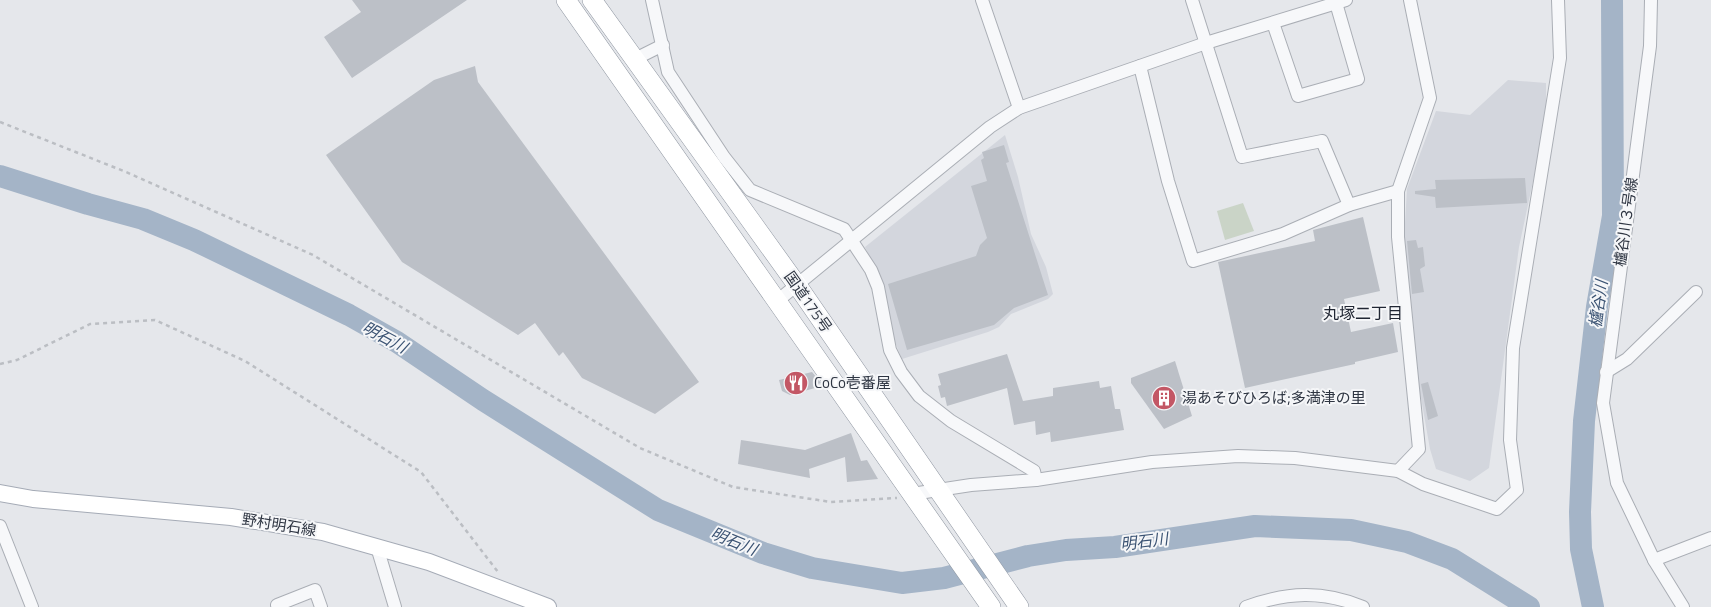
<svg xmlns="http://www.w3.org/2000/svg" width="1711" height="607" font-family="'Titillium Web','Noto Sans JP',sans-serif">
	<rect width="100%" height="100%" fill="#e5e7eb"/>
	<!-- built -->
	<g fill="#d3d6dd">
		<polygon points="1508,80 1546,83 1546,120 1519,247 1489,468 1470,481 1436,469 1430,449 1418,381 1404,240 1407,189 1436,111 1470,115"/>
		<polygon points="1005,135 1018,177 1031,234 1046,267 1053,294 1048,299 1011,314 999,327 988,332 902,359 895,342 883,285 865,247"/>
	</g>
	<!-- green -->
	<polygon fill="#cad4c7" points="1243,203 1254,231 1225,240 1217,211"/>
	<g fill="none" stroke-linecap="round" stroke-linejoin="round">
		<!-- river -->
		<g stroke="#a4b4c7" stroke-width="22">
			<polyline points="0,176 88,204 143,219 194,240 349,315 397,342 483,400 658,510 763,553 812,568 902,583 944,578 1028,556 1066,550 1115,547 1255,526 1351,530 1407,542 1452,559 1529,607"/>
			<polyline points="1593,607 1581,549 1580,512 1584,421 1597,307 1613,216 1612,0"/>
		</g>
	</g>
	<!-- building -->
	<g fill="#bcc0c7">
		<polygon points="352,0 467,0 352,78 324,37 361,12"/>
		<polygon points="475,66 478,82 699,382 655,414 582,378 563,352 559,356 535,323 518,335 402,262 326,155 434,80"/>
		<polygon points="1004,145 1009,162 1006,163 1048,295 1014,308 994,325 907,350 888,284 976,256 980,245 987,238 971,186 987,181 981,160 984,158 982,152"/>
		<polygon points="1525,178 1527,203 1436,208 1435,197 1415,194 1415,191 1436,189 1435,180"/>
		<polygon points="1363,217 1380,291 1344,299 1351,332 1393,323 1398,352 1355,362 1355,364 1245,388 1218,262 1315,241 1313,230"/>
		<polygon points="1416,240 1418,248 1423,247 1425,266 1420,269 1424,292 1412,294 1407,241"/>
		<polygon points="1007,354 1023,401 1053,396 1053,388 1099,381 1100,388 1111,386 1115,409 1120,409 1124,430 1051,442 1050,432 1036,435 1035,421 1014,425 1007,388 947,406 945,397 941,398 938,386 941,385 938,374"/>
		<polygon points="1175,361 1192,416 1164,429 1131,383 1131,378"/>
		<polygon points="812,372 821,383 814,385 815,388 790,395 782,391 779,380"/>
		<polygon points="1428,382 1438,416 1428,420 1421,384"/>
		<polygon points="851,433 861,461 867,460 878,479 847,482 845,457 809,469 810,478 738,464 741,440 805,450"/>
	</g>
	<g fill="none" stroke-linecap="round" stroke-linejoin="round">
		<!-- minor casing -->
		<g stroke="#aaaeb5" stroke-width="14">
			<g id="minor">
				<polyline points="652,0 668,72 724,157 750,190 844,229 871,270 878,287 890,350 901,372 919,396 951,421 1034,471 1036,480"/>
				<polyline points="982,0 1019,108"/>
				<polyline points="1192,0 1242,157 1322,141 1349,205"/>
				<polyline points="1651,0 1650,46 1603,403 1617,483 1654,560 1683,607"/>
				<polyline points="1273,23 1298,96 1358,79 1336,3"/>
				<polyline points="635,59 663,45"/>
				<polyline points="1140,66 1168,181 1193,261 1283,234 1349,205 1398,191"/>
				<polyline points="776,302 990,127 1019,108 1206,43 1346,0"/>
				<polyline points="1606,372 1627,359 1696,292"/>
				<polyline points="1398,471 1419,449 1398,237 1398,191 1430,98 1410,0"/>
				<polyline points="912,494 971,485 1036,480 1152,462 1238,456 1295,458 1398,471 1423,484 1497,509 1517,490 1510,440 1513,348 1560,58 1558,0"/>
				<polyline points="0,526 32,607"/>
				<polyline points="377,547 395,607"/>
				<polyline points="1654,560 1711,538"/>
				<polyline points="277,605 315,590 321,607"/>
				<path d="M1246 607C1287 592 1322 590 1363 607"/>
			</g>
		</g>
		<!-- major casing -->
		<g stroke="#a5abb6" stroke-width="18">
			<polyline id="major" points="0,493 33,499 231,517 323,532 429,562 548,607"/>
		</g>
		<!-- highway casing -->
		<g stroke="#8e95a0" stroke-width="20">
			<g id="highway">
				<polyline points="566,0 991,607"/>
				<polyline points="592,0 797,285 1019,607"/>
			</g>
		</g>
		<!-- path -->
		<g stroke="#bbbec3" stroke-width="2.5" stroke-dasharray="4 4" stroke-linecap="butt">
			<polyline points="0,122 126,172 313,255 640,448 733,487 831,502 897,498"/>
			<polyline points="0,364 17,360 90,324 155,320 245,361 421,472 498,572"/>
		</g>
		<!-- minor -->
		<use href="#minor" stroke="#f7f8fa" stroke-width="12"/>
		<!-- major -->
		<use href="#major" stroke="#fff" stroke-width="16"/>
		<!-- highway -->
		<use href="#highway" stroke="#fff" stroke-width="19"/>
	</g>
	<!-- icons -->
	<defs>
		<g id="restaurant-disc" transform="scale(1.25)"><circle r="9.5" fill="#c35765" stroke="#f5f6f8"/><path d="M-5-6h1v4h1v-4h1v4h1v-4h1v5L-1.5 .5V6h-2V.5L-5-1ZM5-6V6H3V1.5H1.5Q1.5-4 5-6Z" fill="#fff"/></g>
		<g id="building-disc" transform="scale(1.25)"><circle r="9.5" fill="#c35765" stroke="#f5f6f8"/><path d="M-4-6H4V6H1V3H-1V6H-4ZM-2.5-4.3h1.7v1.8h-1.7ZM.8-4.3h1.7v1.8H.8ZM-2.5-1h1.7V.8h-1.7ZM.8-1h1.7V.8H.8Z" fill="#fff"/></g>
	</defs>
	<g fill-rule="evenodd">
		<use href="#restaurant-disc" x="796" y="383"/>
		<use href="#building-disc" x="1164" y="398"/>
	</g>
	<g text-anchor="middle" stroke-width="4" stroke-linejoin="round" paint-order="stroke">
		<!-- street labels -->
		<g font-size="15" fill="#2e3542" stroke="#f5f6f8">
			<text transform="translate(1626 222) rotate(-82)" y="5">櫨谷川３号線</text>
			<text transform="translate(808 302) rotate(55)" y="5">国道175号</text>
			<text transform="translate(279 525) rotate(9)" y="5">野村明石線</text>
		</g>
		<!-- poi labels -->
		<g font-size="15" fill="#2e3542" stroke="#f5f6f8" text-anchor="start">
			<text x="814" y="388">CoCo壱番屋</text>
			<text x="1182" y="403">湯あそびひろば;多満津の里</text>
		</g>
		<!-- water labels -->
		<g font-size="16" font-style="italic" fill="#3b5373" stroke="#f5f6f8">
			<text transform="translate(1598 304) rotate(-82)" y="6">櫨谷川</text>
			<text transform="translate(385 337) rotate(28)" y="6">明石川</text>
			<text transform="translate(734 541) rotate(22)" y="6">明石川</text>
			<text transform="translate(1144 541) rotate(-7)" y="6">明石川</text>
		</g>
		<!-- neighbourhood labels -->
		<g font-size="16" fill="#202633" stroke="#f5f6f8">
			<text x="1363" y="319">丸塚二丁目</text>
		</g>
	</g>
</svg>
